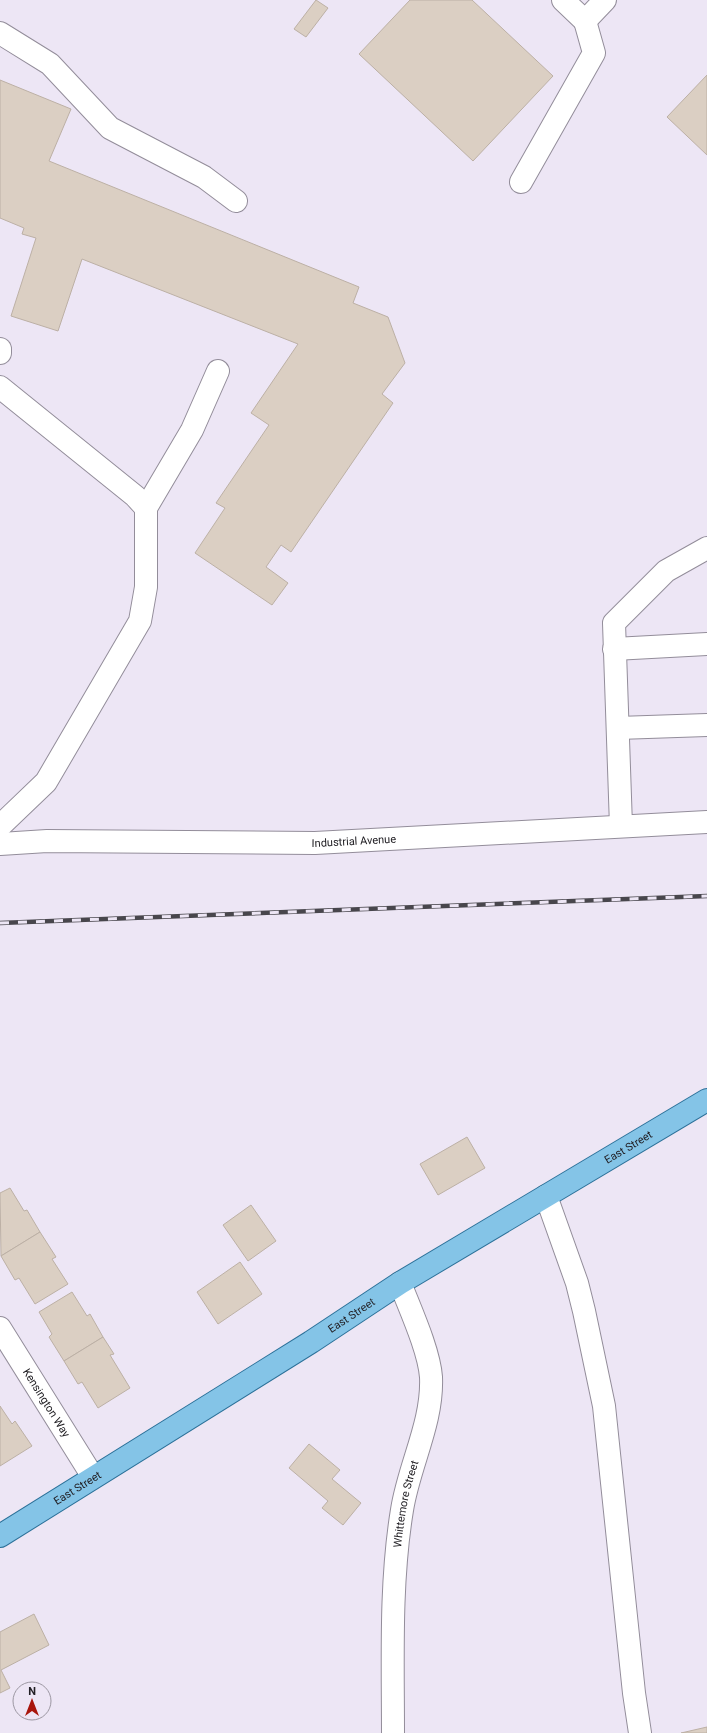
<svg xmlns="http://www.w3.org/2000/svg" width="707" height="1733" font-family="Roboto,sans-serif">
	<rect width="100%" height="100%" fill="#ede6f5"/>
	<!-- building -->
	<g fill="#dbcfc3" stroke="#bcb0a5">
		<polygon points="316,0 328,8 306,37 294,29"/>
		<polygon points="410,0 472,0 553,76 473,161 359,54"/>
		<polygon points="707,75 707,155 667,117"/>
		<polygon points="0,80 71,109 49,161 359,287 353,303 388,317 405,363 382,394 393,403 291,552 281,545 266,567 288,583 272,605 195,553 225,508 216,503 269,425 251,413 298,344 82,259 58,331 11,316 36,238 22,234 24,228 0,218"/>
		<polygon points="467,1137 485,1168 438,1195 420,1164"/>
		<polygon points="10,1188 24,1211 27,1210 40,1232 1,1256 0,1193"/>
		<polygon points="251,1205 276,1241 248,1261 223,1225"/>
		<polygon points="40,1232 56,1257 52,1259 68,1284 35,1304 19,1278 15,1280 1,1256"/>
		<polygon points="240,1262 262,1294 218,1324 197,1292"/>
		<polygon points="72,1292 87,1316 90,1314 103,1337 64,1361 49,1337 52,1334 39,1312"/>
		<polygon points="103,1337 114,1354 110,1355 130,1388 98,1408 82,1382 78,1384 64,1361"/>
		<polygon points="0,1406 12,1424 15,1421 32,1446 0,1466"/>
		<polygon points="309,1444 340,1470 332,1479 361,1503 343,1525 322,1508 328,1501 289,1468"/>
		<polygon points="34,1614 49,1645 1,1670 10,1688 0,1693 0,1632"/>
		<polygon points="707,1727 707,1733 681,1733"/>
	</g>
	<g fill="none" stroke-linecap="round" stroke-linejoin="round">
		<!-- minor casing -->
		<g stroke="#938d9a" stroke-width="24">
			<g id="minor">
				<polyline points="563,0 585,21 605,0"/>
				<polyline points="0,33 50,64 110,128 204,177 236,201"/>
				<polyline points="521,182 594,53 585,21"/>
				<polyline points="0,349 0,353"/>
				<polyline points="0,387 135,496 146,508 192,430 218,371"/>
				<polyline points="614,649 707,644"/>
				<polyline points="618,728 707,725"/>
				<polyline points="0,826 46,782 140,621 146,587 146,508"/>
				<polyline points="621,826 614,623 666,571 707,548"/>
				<path id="s1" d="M0 844 47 841 315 843 707 822"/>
				<polyline points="546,1196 577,1283 584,1311 604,1406 634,1693 640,1733"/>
				<path id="s2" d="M0 1328 93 1477"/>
				<path id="s3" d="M393 1733C393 1659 390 1583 402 1510 409 1465 433 1423 431 1377 429 1350 410 1309 400 1283"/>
			</g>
		</g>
		<!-- major casing -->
		<g stroke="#2c7199" stroke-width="24">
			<g id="major">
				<path id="s4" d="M0 1536 311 1342 400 1283 707 1100"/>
			</g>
		</g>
		<!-- minor -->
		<use href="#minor" stroke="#fff" stroke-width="22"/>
		<!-- major -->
		<use href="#major" stroke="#84c4e7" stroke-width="22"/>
		<!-- rail casing -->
		<g stroke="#48464c" stroke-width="4.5">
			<polyline id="rail" points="0,923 707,896"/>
		</g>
		<!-- rail -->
		<use href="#rail" stroke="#ede6f5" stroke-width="3" stroke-dasharray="9" stroke-linecap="butt"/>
	</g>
	<g text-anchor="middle" stroke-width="3" stroke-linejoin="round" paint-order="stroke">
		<!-- street labels -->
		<g font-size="11" fill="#222025" stroke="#ede6f5">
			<text dy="4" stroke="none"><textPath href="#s1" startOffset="354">Industrial Avenue</textPath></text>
			<text dy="4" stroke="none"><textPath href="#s4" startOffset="739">East Street</textPath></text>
			<text dy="4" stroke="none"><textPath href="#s4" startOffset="415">East Street</textPath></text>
			<text dy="4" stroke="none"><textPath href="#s2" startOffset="88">Kensington Way</textPath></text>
			<text dy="4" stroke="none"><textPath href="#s4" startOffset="91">East Street</textPath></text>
			<text dy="4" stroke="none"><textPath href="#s3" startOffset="230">Whittemore Street</textPath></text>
		</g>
	</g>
	<!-- north arrow -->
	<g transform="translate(32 1701)"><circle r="19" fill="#ede6f5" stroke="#9c97a2"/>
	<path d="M0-3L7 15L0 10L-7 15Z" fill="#a8150c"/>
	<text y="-6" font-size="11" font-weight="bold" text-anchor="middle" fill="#222025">N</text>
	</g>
</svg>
